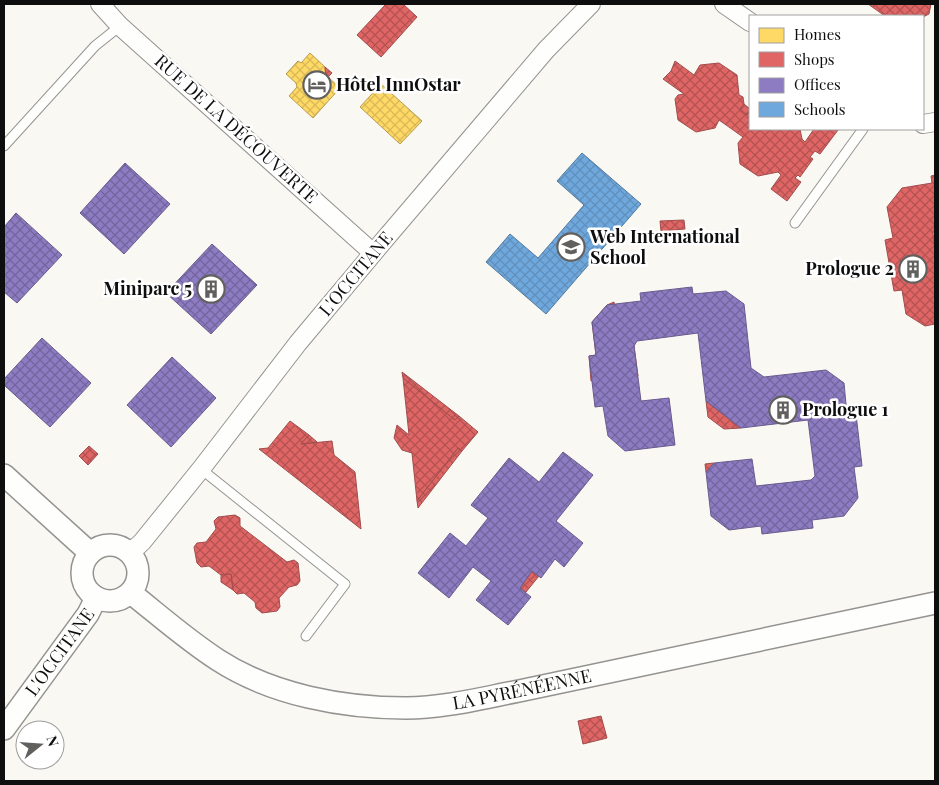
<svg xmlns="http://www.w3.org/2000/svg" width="939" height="785" font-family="'Playfair Display',serif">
	<defs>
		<pattern id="homes-cross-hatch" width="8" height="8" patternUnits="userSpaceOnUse" patternTransform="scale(1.25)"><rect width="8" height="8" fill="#ffd966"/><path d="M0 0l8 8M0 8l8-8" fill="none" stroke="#d9b957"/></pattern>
		<pattern id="shops-cross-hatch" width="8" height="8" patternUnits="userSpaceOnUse" patternTransform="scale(1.25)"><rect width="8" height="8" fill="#e06666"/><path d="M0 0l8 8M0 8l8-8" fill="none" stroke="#b45252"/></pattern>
		<pattern id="offices-cross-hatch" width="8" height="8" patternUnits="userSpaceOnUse" patternTransform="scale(1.25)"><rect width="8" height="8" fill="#8e7cc3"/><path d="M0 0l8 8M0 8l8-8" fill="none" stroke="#72649d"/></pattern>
		<pattern id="schools-cross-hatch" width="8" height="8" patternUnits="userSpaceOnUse" patternTransform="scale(1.25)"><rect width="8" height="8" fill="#6fa8dc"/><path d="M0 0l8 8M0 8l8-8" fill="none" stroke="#5f8fbc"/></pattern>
	</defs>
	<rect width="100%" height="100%" fill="#faf8f3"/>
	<!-- homes -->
	<g fill="url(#homes-cross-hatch)" stroke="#b79c4c">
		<polygon points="310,53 325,67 326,79 328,77 340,88 313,118 289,96 297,87 296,83 286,74 298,61 301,63"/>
		<polygon points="381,84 422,121 400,144 360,107"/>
	</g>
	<!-- shops -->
	<g fill="url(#shops-cross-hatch)" stroke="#a14c4c">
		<polygon points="386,4 403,4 417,17 381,57 357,35"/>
		<polygon points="868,4 931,4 929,14 923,17 885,16"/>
		<polygon points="675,61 694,75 700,65 719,63 737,75 739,95 743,97 744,104 740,109 747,115 750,110 750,129 800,129 802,139 805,142 814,129 838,130 820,154 815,151 810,157 813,159 800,177 798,175 795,178 801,182 787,201 771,189 781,175 778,172 758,176 740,164 738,143 743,137 719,120 715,128 696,132 678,120 675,99 678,95 684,94 663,79 671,71"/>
		<polygon points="325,67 332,73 326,79"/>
		<polygon points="744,104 750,109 747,115 740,109"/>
		<polygon points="935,175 935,229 933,233 935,248 935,324 925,326 906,314 902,290 894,291 885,240 893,238 887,207 902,188 932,183 931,176"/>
		<polygon points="684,220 685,229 661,231 660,221"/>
		<polygon points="614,302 619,347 634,346 638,376 591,381 589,356 596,355 592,322 607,305"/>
		<polygon points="402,372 459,416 455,420 403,378"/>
		<polygon points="403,378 455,420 459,416 478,432 462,451 458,448 417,501 412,453 402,450 394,438 397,425 409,435"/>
		<polygon points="706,401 741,428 724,429 708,417"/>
		<polygon points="290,421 309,435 301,444 332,441 334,455 355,472 361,529 259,449 268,448"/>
		<polygon points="309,435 317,442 301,444"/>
		<polygon points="89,446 98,454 88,465 79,456"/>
		<polygon points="458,448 462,451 418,508 417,501"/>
		<polygon points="714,463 706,472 705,464"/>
		<polygon points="235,515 240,518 240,526 287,562 294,560 298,563 300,581 297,585 289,587 279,598 280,607 277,611 262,613 256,608 255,602 244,593 237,594 233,590 231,574 221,575 209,566 201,567 197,563 194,547 197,543 206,542 216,529 214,521 218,517"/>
		<polygon points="532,571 539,576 526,592 520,588"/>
		<polygon points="231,574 233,590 221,582 221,575"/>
		<polygon points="601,716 607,738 583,744 578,721"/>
	</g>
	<!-- offices -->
	<g fill="url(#offices-cross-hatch)" stroke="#685b8d">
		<polygon points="125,163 170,204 124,254 80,213"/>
		<polygon points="16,213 62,255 17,303 4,292 4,227"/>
		<polygon points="212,244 257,285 211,334 166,293"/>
		<polygon points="692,287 693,294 726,291 744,304 751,368 764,377 826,370 844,383 847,415 856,414 862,466 854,467 858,498 844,516 812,520 813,528 762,534 761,526 729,530 711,516 706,472 714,463 752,459 756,486 811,480 815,476 808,420 741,428 706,401 698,333 637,341 634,346 641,401 669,398 675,445 625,451 608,436 603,406 595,407 589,356 596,355 592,322 607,305 641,301 640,293"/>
		<polygon points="42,338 91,383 50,427 4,385 4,379"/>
		<polygon points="172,357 216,398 171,447 127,405"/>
		<polygon points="563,452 593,475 556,521 583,543 564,567 555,559 541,578 532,571 520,588 531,597 508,625 476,600 491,581 473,567 449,598 418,573 450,533 466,546 488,518 471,505 509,458 539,482"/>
	</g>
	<!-- schools -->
	<polygon fill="url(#schools-cross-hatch)" stroke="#527a9e" points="582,153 641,204 546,314 486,262 510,234 538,258 584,205 557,181"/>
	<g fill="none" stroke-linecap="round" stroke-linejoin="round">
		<!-- service casing -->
		<g stroke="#949391" stroke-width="11">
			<g id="service">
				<polyline points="4,146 95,46 120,26"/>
				<polyline points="795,223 863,129"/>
				<polyline points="201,469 345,584 306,636"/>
			</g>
		</g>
		<!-- minor casing -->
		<g stroke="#949391" stroke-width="20">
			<g id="minor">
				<polyline points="100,4 120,26 373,253"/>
				<polyline points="724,4 750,22"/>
				<polyline points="923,124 935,122"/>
				<polyline points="130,553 142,542 201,469 298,343 385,239 546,50 591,4"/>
			</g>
		</g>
		<!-- tertiary casing -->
		<g stroke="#949391" stroke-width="24">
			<g id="tertiary">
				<polyline points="4,475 90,553"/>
				<circle cx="110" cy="573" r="28"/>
				<path id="s1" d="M131 593C160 616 187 640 218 660 272 695 343 708 406 708 444 708 482 698 519 691L935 603"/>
				<path id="s2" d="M4 729 88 614 96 598"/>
			</g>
		</g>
		<!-- service -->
		<use href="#service" stroke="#fefefd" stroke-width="9"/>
		<!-- minor -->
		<use href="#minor" stroke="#fefefd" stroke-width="18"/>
		<!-- tertiary -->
		<use href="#tertiary" stroke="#fefefd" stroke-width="21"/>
	</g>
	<!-- icons -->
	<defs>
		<g id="hotel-ring" transform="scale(1.4375)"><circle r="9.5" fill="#fff" stroke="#61605e" stroke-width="1.5"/><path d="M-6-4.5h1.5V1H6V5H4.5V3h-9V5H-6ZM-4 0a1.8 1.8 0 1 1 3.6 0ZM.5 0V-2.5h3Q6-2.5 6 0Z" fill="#61605e"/></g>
		<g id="university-ring" transform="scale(1.4375)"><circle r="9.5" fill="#fff" stroke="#61605e" stroke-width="1.5"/><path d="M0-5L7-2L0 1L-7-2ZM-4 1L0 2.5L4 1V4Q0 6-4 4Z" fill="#61605e"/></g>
		<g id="building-ring" transform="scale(1.4375)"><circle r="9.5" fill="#fff" stroke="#61605e" stroke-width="1.5"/><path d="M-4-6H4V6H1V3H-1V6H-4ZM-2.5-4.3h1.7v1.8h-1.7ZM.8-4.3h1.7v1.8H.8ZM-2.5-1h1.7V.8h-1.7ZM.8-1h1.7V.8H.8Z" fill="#61605e"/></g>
	</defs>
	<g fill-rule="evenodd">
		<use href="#hotel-ring" x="317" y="85"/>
		<use href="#university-ring" x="571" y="247"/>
		<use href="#building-ring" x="913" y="269"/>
		<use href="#building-ring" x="211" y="289"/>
		<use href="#building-ring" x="783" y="410"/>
	</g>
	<g text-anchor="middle" stroke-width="5" stroke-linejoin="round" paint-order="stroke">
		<!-- poi labels -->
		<g font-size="18" font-weight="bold" fill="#0e0e0e" stroke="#fff" text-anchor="start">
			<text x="336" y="91">Hôtel InnOstar</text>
			<text x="590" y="243">Web International<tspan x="590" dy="21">School</tspan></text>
			<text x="894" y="275" text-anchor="end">Prologue 2</text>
			<text x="192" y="295" text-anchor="end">Miniparc 5</text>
			<text x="802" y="416">Prologue 1</text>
		</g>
		<!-- street labels -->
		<g font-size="18" fill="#0e0e0e" stroke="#fff">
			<text transform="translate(236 129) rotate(42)" y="6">RUE DE LA DÉCOUVERTE</text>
			<text transform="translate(356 274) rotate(-50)" y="6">L'OCCITANE</text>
			<text dy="6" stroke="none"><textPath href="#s2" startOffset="95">L'OCCITANE</textPath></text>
			<text dy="6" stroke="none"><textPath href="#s1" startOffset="424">LA PYRÉNÉENNE</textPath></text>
		</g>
	</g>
	<!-- border -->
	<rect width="939" height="785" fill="none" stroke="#0e0e0e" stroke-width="10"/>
	<!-- legend -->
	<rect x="749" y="15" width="175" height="115" fill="#ffffff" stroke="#9f9f9f"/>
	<rect x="759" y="28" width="25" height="15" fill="#ffd966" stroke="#9f9f9f"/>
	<text x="794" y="40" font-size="15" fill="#0e0e0e">Homes</text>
	<rect x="759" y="52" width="25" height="15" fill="#e06666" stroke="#9f9f9f"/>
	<text x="794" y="65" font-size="15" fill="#0e0e0e">Shops</text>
	<rect x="759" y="78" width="25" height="15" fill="#8e7cc3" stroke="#9f9f9f"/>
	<text x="794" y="90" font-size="15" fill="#0e0e0e">Offices</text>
	<rect x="759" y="102" width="25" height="15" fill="#6fa8dc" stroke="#9f9f9f"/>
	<text x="794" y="115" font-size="15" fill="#0e0e0e">Schools</text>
	<!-- north arrow -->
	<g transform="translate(40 745) rotate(73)"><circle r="24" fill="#ffffff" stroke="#9f9f9f"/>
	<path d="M0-4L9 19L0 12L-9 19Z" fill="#61605e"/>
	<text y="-8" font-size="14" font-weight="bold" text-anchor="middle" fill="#0e0e0e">N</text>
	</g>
</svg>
